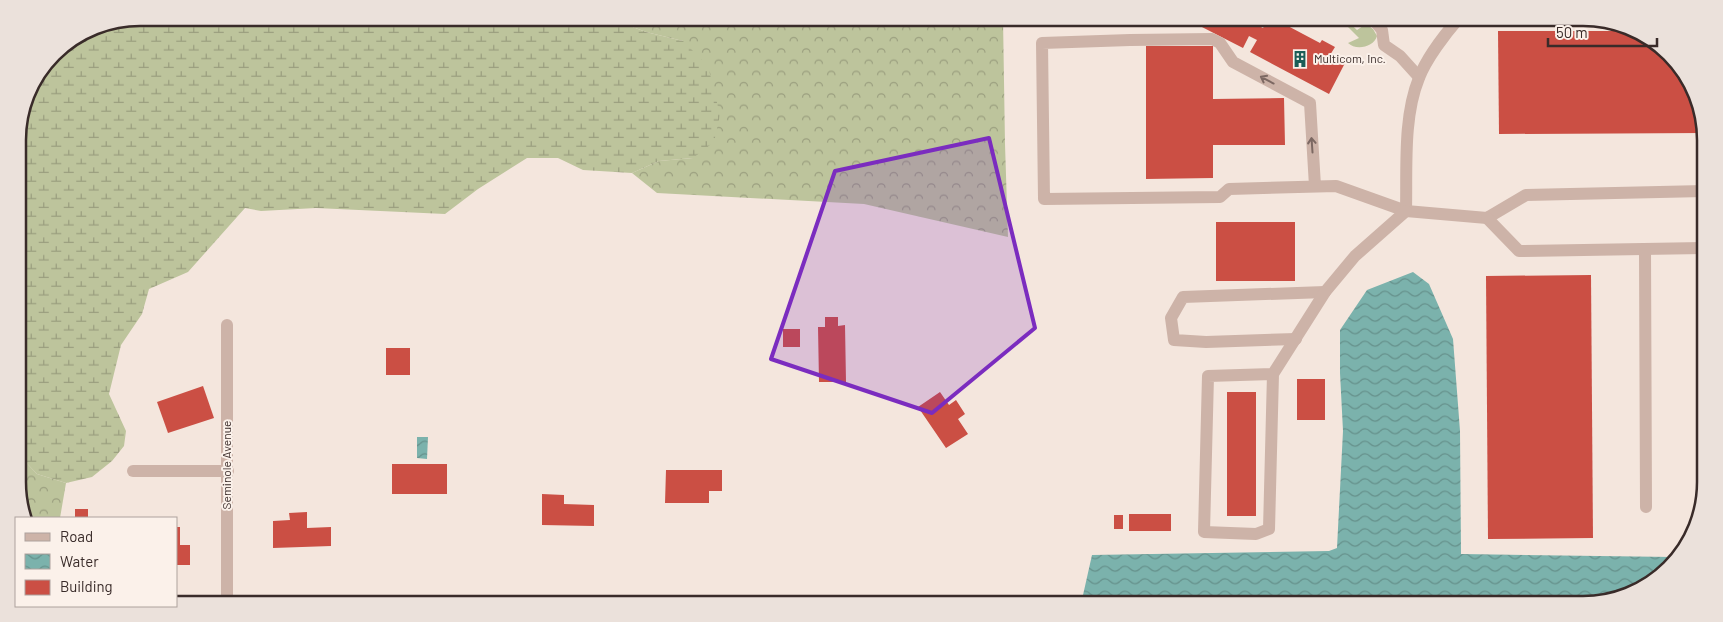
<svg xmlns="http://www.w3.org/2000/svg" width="1723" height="622" font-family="Barlow,sans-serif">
	<defs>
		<pattern id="forest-crowns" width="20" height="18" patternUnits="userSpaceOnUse" patternTransform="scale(1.25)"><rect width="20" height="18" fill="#bdc49c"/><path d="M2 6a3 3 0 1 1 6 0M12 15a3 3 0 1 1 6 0" fill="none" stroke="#9b9f7f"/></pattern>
		<pattern id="wetland-marsh" width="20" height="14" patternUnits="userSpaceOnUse" patternTransform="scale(1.25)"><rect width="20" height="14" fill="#bdc49c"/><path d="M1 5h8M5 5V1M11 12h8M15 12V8" fill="none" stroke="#9b9f7f"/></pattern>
		<pattern id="water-waves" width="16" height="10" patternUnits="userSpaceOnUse" patternTransform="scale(1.25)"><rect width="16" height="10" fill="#7bb2ac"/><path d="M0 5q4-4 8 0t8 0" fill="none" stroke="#66918c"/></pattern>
	</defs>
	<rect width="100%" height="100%" fill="#f4e6dd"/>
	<!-- green -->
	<path fill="#bdc49c" d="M1339 18H1344L1357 30 1366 24 1373 29 1377 36C1374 47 1356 51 1348 43L1359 38Z"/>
	<!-- forest -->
	<g fill="url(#forest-crowns)">
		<polygon points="609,18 1003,18 1005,144 1008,237 864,204 657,193 632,173 659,161 693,158 683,41 646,32"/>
		<polygon points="20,456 37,474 66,483 60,518 26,518 20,505"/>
	</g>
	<!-- wetland -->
	<polygon fill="url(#wetland-marsh)" points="140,18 609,18 646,32 683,41 708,66 720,115 714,142 693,158 659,161 632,173 583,170 558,158 527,158 478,189 445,214 316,208 261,211 245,208 188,272 149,289 142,314 121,345 109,394 126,431 124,446 112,461 92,477 66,483 37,474 20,456 18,132 30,86 59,48 93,27"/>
	<!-- water -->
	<g fill="url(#water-waves)">
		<polygon points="1413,272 1429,284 1453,339 1460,431 1461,554 1673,557 1657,579 1591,604 1081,604 1092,555 1329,551 1337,548 1343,431 1340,373 1340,330 1367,290"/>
		<polygon points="417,437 428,437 427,459 417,458"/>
	</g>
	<!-- building -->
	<g fill="#cb4f44">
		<polygon points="1202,18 1258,18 1255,24 1263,28 1269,18 1290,18 1286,25 1320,43 1322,40 1335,47 1330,55 1345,63 1329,94 1250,52 1257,40 1249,36 1243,48 1198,25"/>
		<polygon points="1498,31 1632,31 1675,59 1704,124 1704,133 1499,134"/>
		<polygon points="1146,46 1213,46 1213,99 1284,98 1285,145 1213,145 1213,178 1146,179"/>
		<rect x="1216" y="222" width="79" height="59"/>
		<polygon points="1591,275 1593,538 1488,539 1486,276"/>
		<polygon points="825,317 838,317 838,326 845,325 846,382 819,382 818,327 825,327"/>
		<rect x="783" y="329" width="17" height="18"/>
		<rect x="386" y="348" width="24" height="27"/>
		<rect x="1297" y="379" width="28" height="41"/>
		<polygon points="203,386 214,418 168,433 157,402"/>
		<polygon points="940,392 949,405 956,400 965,414 958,419 968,434 946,448 918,407"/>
		<rect x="1227" y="392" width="29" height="124"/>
		<rect x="392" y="464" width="55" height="30"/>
		<polygon points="666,470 722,470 722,491 709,491 709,503 665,503"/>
		<polygon points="542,494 564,495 564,504 594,505 594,526 542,525"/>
		<rect x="75" y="509" width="13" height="9"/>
		<polygon points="307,512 307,528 331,527 331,546 273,548 273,521 290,520 289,513"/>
		<rect x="1129" y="514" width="42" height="17"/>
		<rect x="1114" y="515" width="9" height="14"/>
		<polygon points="176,527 180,527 180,545 190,545 190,565 176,565"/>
	</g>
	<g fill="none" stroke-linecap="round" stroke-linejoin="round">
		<!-- minor -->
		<g stroke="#cdb3a8" stroke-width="12">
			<polyline points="1372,18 1382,30 1384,45 1400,56 1419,77"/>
			<polyline points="1315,186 1310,103 1233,62 1220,43 1212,39 1130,40 1042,43 1044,199 1220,197 1229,189 1336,186 1406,211 1487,218 1526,195 1704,191"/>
			<path d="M1406 211C1407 169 1403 117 1419 78 1426 59 1446 33 1459 18"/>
			<polyline points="1487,218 1519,251 1703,248"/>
			<polyline points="1645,249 1646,507"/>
			<polyline points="1296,339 1206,342 1174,340 1171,318 1183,297 1325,292"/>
			<polyline points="1273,374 1208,376 1204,532 1256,534 1269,529 1273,374 1325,292 1355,256 1406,211"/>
			<polyline points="133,471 228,471"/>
			<polyline points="227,604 227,325"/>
		</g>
	</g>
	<!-- one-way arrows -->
	<defs><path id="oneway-shaft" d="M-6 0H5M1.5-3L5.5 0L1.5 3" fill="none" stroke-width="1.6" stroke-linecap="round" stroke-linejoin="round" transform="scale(1.25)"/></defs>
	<g stroke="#7c6862">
		<use href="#oneway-shaft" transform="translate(1267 80) rotate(-152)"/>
		<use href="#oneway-shaft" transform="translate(1312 145) rotate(-94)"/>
	</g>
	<!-- marked area -->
	<path fill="#7b2cbf" fill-opacity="0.2" stroke="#7b2cbf" stroke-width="4" stroke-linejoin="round" d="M989 138 1035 328 932 413 771 359 835 171Z"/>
	<!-- icons -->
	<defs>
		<g id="building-bare" transform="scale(1.35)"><path d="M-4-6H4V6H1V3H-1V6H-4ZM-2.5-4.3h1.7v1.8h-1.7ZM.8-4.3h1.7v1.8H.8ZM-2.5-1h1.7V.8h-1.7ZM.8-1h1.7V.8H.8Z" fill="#1c5d57" stroke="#fbf1ea" stroke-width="2.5" paint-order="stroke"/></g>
	</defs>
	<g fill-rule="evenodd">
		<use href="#building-bare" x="1300" y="59"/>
	</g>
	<g text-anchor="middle" stroke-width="4" stroke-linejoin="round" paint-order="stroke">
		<!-- poi labels -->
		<g font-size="12" fill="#392b29" stroke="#fbf1ea" text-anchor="start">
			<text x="1314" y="63">Multicom, Inc.</text>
		</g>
		<!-- street labels -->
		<g font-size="12" fill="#392b29" stroke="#fbf1ea">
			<text transform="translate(227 465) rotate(-90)" y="4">Seminole Avenue</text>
		</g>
	</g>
	<!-- crop -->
	<path d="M0 0H1723V622H0ZM140 26H1583A114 114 0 0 1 1697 140V482A114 114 0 0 1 1583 596H140A114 114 0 0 1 26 482V140A114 114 0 0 1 140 26Z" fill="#ebe1db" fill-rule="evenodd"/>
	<path fill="none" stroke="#392b29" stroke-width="2.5" d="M140 26H1583A114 114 0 0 1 1697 140V482A114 114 0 0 1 1583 596H140A114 114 0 0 1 26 482V140A114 114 0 0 1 140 26Z"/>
	<!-- legend -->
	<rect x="15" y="517" width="162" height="90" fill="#fbf1ea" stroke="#ada29d"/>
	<rect x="25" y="533" width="25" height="8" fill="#cdb3a8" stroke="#ada29d"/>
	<text x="60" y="542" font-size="15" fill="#392b29">Road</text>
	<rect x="25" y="554" width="25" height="15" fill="url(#water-waves)" stroke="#ada29d"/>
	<text x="60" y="567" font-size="15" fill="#392b29">Water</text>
	<rect x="25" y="580" width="25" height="15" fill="#cb4f44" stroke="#ada29d"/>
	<text x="60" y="592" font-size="15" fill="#392b29">Building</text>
	<!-- scale -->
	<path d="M1548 38v8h109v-8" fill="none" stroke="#392b29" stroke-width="2.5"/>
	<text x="1556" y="38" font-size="15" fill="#392b29" stroke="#fbf1ea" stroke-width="4" paint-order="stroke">50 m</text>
</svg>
